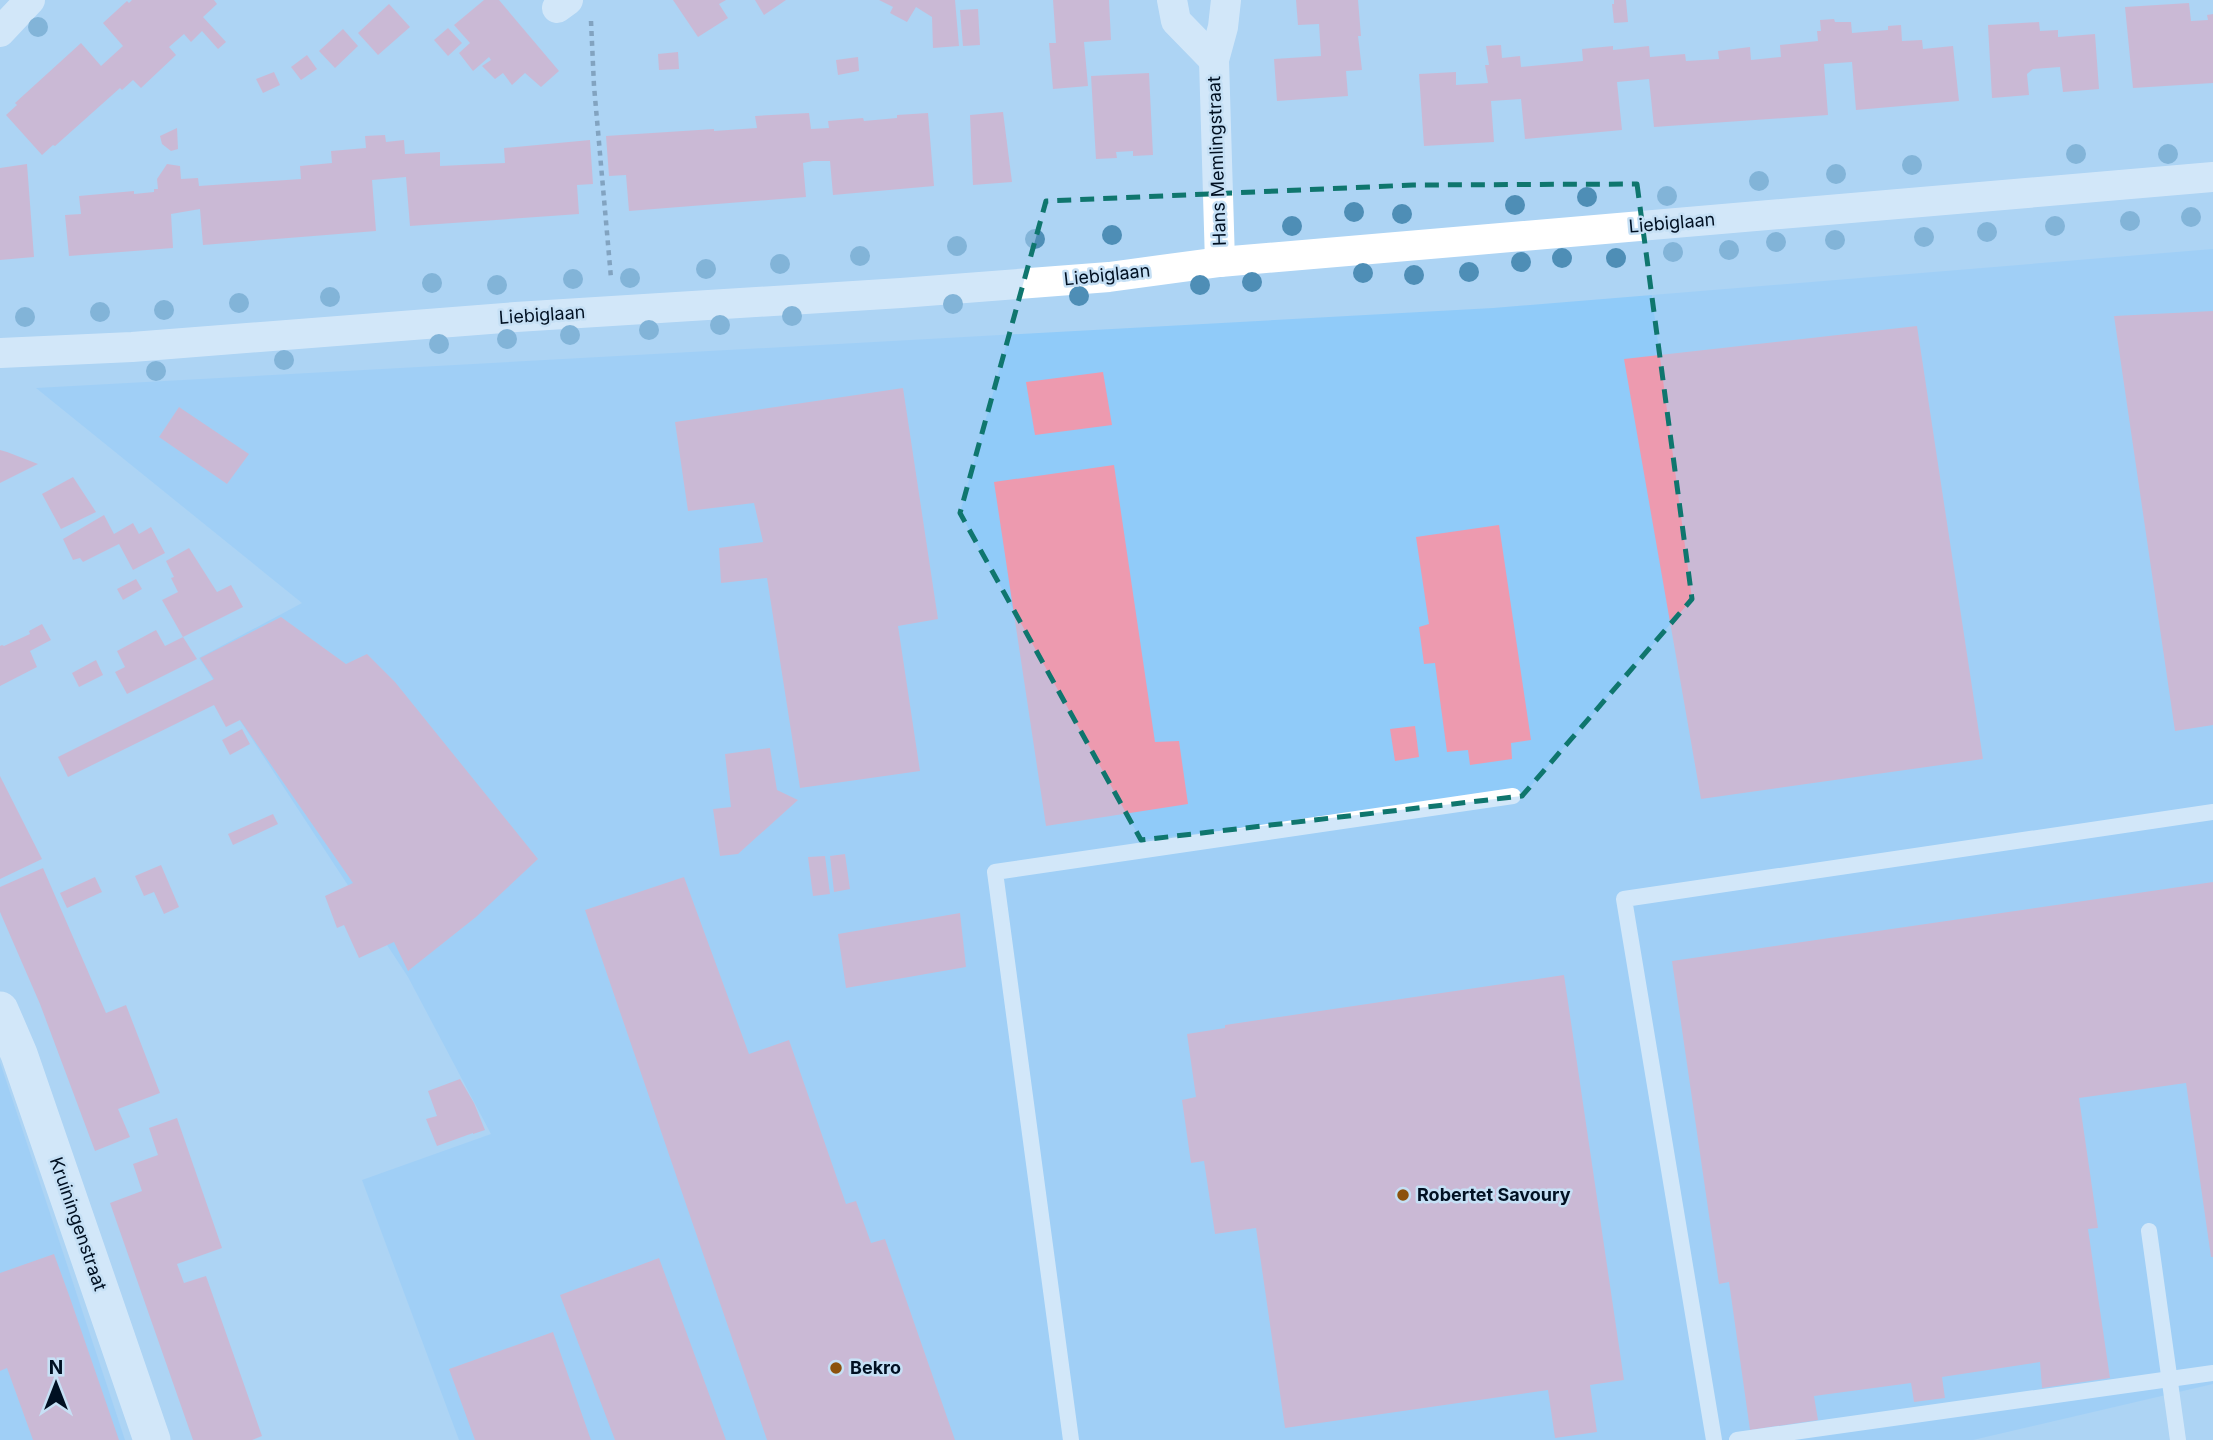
<svg xmlns="http://www.w3.org/2000/svg" width="2213" height="1440" font-family="Inter,sans-serif">
	<rect width="100%" height="100%" fill="#add4f4"/>
	<!-- built -->
	<g fill="#90cbf9">
		<polygon points="2213,249 2213,1384 1973,1440 459,1440 362,1180 491,1134 408,977 199,658 302,603 36,388 1493,308"/>
		<polygon points="0,1062 125,1440 0,1440"/>
	</g>
	<!-- building -->
	<g fill="#ed9aaf">
		<polygon points="132,0 214,0 217,4 203,17 226,42 218,49 202,31 191,42 184,34 169,47 176,55 141,88 133,80 122,90 120,88 55,146 53,145 42,155 6,115 17,105 15,103 81,43 101,66 123,46 103,23 127,1 129,3"/>
		<polygon points="484,0 499,0 559,71 541,87 525,73 512,85 503,73 495,79 482,66 491,60 489,57 473,71 459,53 470,43 454,25"/>
		<polygon points="673,0 726,0 719,4 728,18 698,37"/>
		<polygon points="755,0 786,0 764,15"/>
		<polygon points="879,0 955,0 959,46 933,48 932,17 916,7 907,22 890,13 893,7"/>
		<polygon points="1053,0 1109,0 1111,40 1084,42 1088,86 1053,89 1049,43 1056,43"/>
		<polygon points="1296,0 1358,0 1361,36 1358,36 1362,70 1346,71 1348,96 1277,101 1274,59 1321,56 1319,24 1298,25"/>
		<polygon points="1614,0 1626,0 1628,22 1614,23 1612,4 1614,4"/>
		<polygon points="2189,3 2191,21 2208,20 2207,15 2213,14 2213,83 2133,88 2125,7"/>
		<polygon points="389,4 410,27 378,55 358,33"/>
		<polygon points="978,9 980,45 963,46 960,10"/>
		<polygon points="1834,19 1835,22 1851,22 1852,33 1888,30 1888,26 1901,25 1902,41 1922,40 1923,49 1953,46 1959,101 1856,110 1852,62 1824,64 1828,115 1654,127 1649,79 1617,82 1622,130 1525,139 1521,99 1491,101 1494,142 1424,146 1419,74 1456,72 1456,85 1488,83 1485,65 1489,65 1486,46 1501,45 1502,58 1520,56 1521,67 1583,61 1582,49 1613,46 1613,50 1649,46 1650,57 1685,54 1686,61 1719,59 1718,51 1750,47 1751,60 1781,57 1780,45 1818,41 1817,31 1821,31 1820,20"/>
		<polygon points="2039,22 2040,31 2058,30 2058,37 2095,34 2099,89 2063,92 2060,67 2033,69 2027,74 2029,95 1992,98 1988,25"/>
		<polygon points="448,28 462,43 448,56 434,40"/>
		<polygon points="343,29 358,46 335,68 319,51"/>
		<polygon points="678,52 679,69 659,70 658,54"/>
		<polygon points="307,55 317,69 301,80 291,67"/>
		<polygon points="858,57 859,71 838,75 836,60"/>
		<polygon points="274,72 280,85 263,93 256,79"/>
		<polygon points="1149,73 1153,155 1133,156 1133,151 1116,152 1117,158 1096,159 1091,76"/>
		<polygon points="1003,112 1012,182 973,185 970,115"/>
		<polygon points="809,113 811,129 829,128 828,121 863,118 864,121 897,118 897,115 928,113 934,186 833,195 830,161 813,161 803,163 806,197 629,211 626,175 609,176 606,136 714,129 714,131 757,128 755,116"/>
		<polygon points="177,128 178,149 171,151 162,144 160,136"/>
		<polygon points="385,135 386,142 404,140 405,154 440,152 440,166 505,163 504,148 590,140 593,184 577,185 579,214 410,226 406,177 372,180 376,231 203,245 200,209 171,214 173,248 69,256 65,215 81,214 79,196 134,191 134,194 154,192 154,189 158,189 157,179 167,164 180,166 181,179 198,178 199,186 301,179 300,166 332,163 331,151 366,148 365,136"/>
		<polygon points="27,164 34,257 0,260 0,168"/>
		<polygon points="2213,311 2213,725 2175,731 2114,316"/>
		<polygon points="1917,326 1983,759 1701,799 1624,359"/>
		<polygon points="1103,372 1112,425 1035,435 1026,382"/>
		<polygon points="903,388 938,619 898,626 920,771 800,788 767,578 721,583 719,548 763,542 754,503 688,511 675,422"/>
		<polygon points="179,407 249,454 227,484 159,437"/>
		<polygon points="0,450 7,452 38,464 0,483"/>
		<polygon points="1114,465 1155,742 1179,741 1188,804 1046,826 994,482"/>
		<polygon points="73,477 96,512 61,529 42,494"/>
		<polygon points="104,515 114,534 133,523 139,534 151,527 165,553 133,570 119,544 83,562 80,558 73,560 63,539"/>
		<polygon points="1499,525 1531,740 1511,743 1512,759 1470,765 1468,750 1447,752 1435,663 1424,664 1419,627 1429,624 1416,537"/>
		<polygon points="189,548 217,592 231,585 243,607 183,637 197,659 127,694 115,672 125,667 117,651 156,630 165,646 183,637 162,600 178,592 171,578 174,577 166,561"/>
		<polygon points="136,579 142,589 123,600 117,589"/>
		<polygon points="281,617 346,664 367,654 395,682 538,859 476,917 408,971 394,942 359,958 344,925 337,928 325,896 353,883 240,720 226,727 214,705 68,777 58,757 214,679 200,658"/>
		<polygon points="42,624 51,640 30,651 37,667 0,686 0,646 2,645 4,646 30,634 29,631"/>
		<polygon points="96,660 103,675 79,687 72,673"/>
		<polygon points="1415,726 1419,757 1395,761 1390,729"/>
		<polygon points="242,729 250,744 230,755 222,740"/>
		<polygon points="770,748 777,790 798,800 738,854 720,856 713,809 731,807 725,754"/>
		<polygon points="0,776 42,859 0,879"/>
		<polygon points="273,814 278,824 233,845 228,834"/>
		<polygon points="845,854 850,889 834,892 830,856"/>
		<polygon points="825,856 830,894 813,896 808,857"/>
		<polygon points="161,865 179,907 164,914 154,892 144,896 135,876"/>
		<polygon points="43,868 106,1013 126,1005 160,1093 118,1109 130,1137 95,1151 40,1004 0,912 0,887"/>
		<polygon points="95,877 102,892 67,908 60,893"/>
		<polygon points="684,877 749,1054 789,1040 846,1204 856,1201 871,1243 885,1239 955,1440 767,1440 585,910"/>
		<polygon points="2213,882 2213,1257 2211,1257 2186,1083 2079,1098 2098,1228 2088,1229 2110,1378 2042,1388 2040,1362 1942,1377 1945,1398 1914,1402 1911,1383 1814,1396 1818,1420 1750,1430 1729,1282 1719,1284 1672,961"/>
		<polygon points="960,913 966,967 846,988 838,934"/>
		<polygon points="1564,975 1624,1380 1590,1385 1597,1432 1555,1438 1548,1390 1285,1428 1256,1228 1215,1234 1204,1161 1191,1163 1182,1100 1196,1097 1187,1034 1225,1028 1225,1025"/>
		<polygon points="460,1079 474,1103 485,1130 473,1134 473,1133 437,1146 426,1119 437,1116 428,1091"/>
		<polygon points="177,1118 222,1248 177,1264 184,1283 206,1276 262,1436 252,1440 193,1440 110,1203 142,1191 133,1164 158,1155 149,1128"/>
		<polygon points="54,1254 69,1295 119,1440 33,1440 7,1368 0,1371 0,1273"/>
		<polygon points="659,1258 726,1440 615,1440 560,1295"/>
		<polygon points="553,1332 591,1440 475,1440 449,1369"/>
	</g>
	<g fill="none" stroke-linecap="round" stroke-linejoin="round">
		<!-- path -->
		<polyline stroke="#4e6981" stroke-width="4.5" stroke-dasharray="5 5" stroke-linecap="butt" points="591,21 594,86 611,278"/>
		<!-- service -->
		<g stroke="#fff" stroke-width="16">
			<polyline points="2149,1231 2178,1440"/>
			<polyline points="1071,1440 995,872 1513,796"/>
			<polyline points="1714,1440 1624,899 2213,812"/>
			<polyline points="1737,1440 2213,1373"/>
		</g>
		<!-- minor -->
		<g stroke="#fff" stroke-width="30">
			<polyline points="1172,0 1176,21 1214,60"/>
			<polyline points="557,8 568,0"/>
			<polyline points="0,32 30,0"/>
			<polyline points="1220,262 1214,60 1223,27 1226,0"/>
			<polyline points="0,353 132,347 516,317 901,293 1109,277 1220,262 2213,177"/>
		</g>
		<!-- tertiary -->
		<polyline stroke="#fff" stroke-width="37" points="0,1010 19,1054 152,1440"/>
	</g>
	<!-- trees -->
	<g fill="#4e8eb6">
		<circle cx="38" cy="27" r="10"/>
		<circle cx="2076" cy="154" r="10"/>
		<circle cx="2168" cy="154" r="10"/>
		<circle cx="1912" cy="165" r="10"/>
		<circle cx="1836" cy="174" r="10"/>
		<circle cx="1759" cy="181" r="10"/>
		<circle cx="1667" cy="196" r="10"/>
		<circle cx="1587" cy="197" r="10"/>
		<circle cx="1515" cy="205" r="10"/>
		<circle cx="1354" cy="212" r="10"/>
		<circle cx="1402" cy="214" r="10"/>
		<circle cx="2191" cy="217" r="10"/>
		<circle cx="2130" cy="221" r="10"/>
		<circle cx="1292" cy="226" r="10"/>
		<circle cx="2055" cy="226" r="10"/>
		<circle cx="1987" cy="232" r="10"/>
		<circle cx="1112" cy="235" r="10"/>
		<circle cx="1924" cy="237" r="10"/>
		<circle cx="1035" cy="239" r="10"/>
		<circle cx="1835" cy="240" r="10"/>
		<circle cx="1776" cy="242" r="10"/>
		<circle cx="957" cy="246" r="10"/>
		<circle cx="1729" cy="250" r="10"/>
		<circle cx="1673" cy="252" r="10"/>
		<circle cx="860" cy="256" r="10"/>
		<circle cx="1562" cy="258" r="10"/>
		<circle cx="1616" cy="258" r="10"/>
		<circle cx="1521" cy="262" r="10"/>
		<circle cx="780" cy="264" r="10"/>
		<circle cx="706" cy="269" r="10"/>
		<circle cx="1469" cy="272" r="10"/>
		<circle cx="1363" cy="273" r="10"/>
		<circle cx="1414" cy="275" r="10"/>
		<circle cx="630" cy="278" r="10"/>
		<circle cx="573" cy="279" r="10"/>
		<circle cx="1252" cy="282" r="10"/>
		<circle cx="432" cy="283" r="10"/>
		<circle cx="497" cy="285" r="10"/>
		<circle cx="1200" cy="285" r="10"/>
		<circle cx="1079" cy="296" r="10"/>
		<circle cx="330" cy="297" r="10"/>
		<circle cx="239" cy="303" r="10"/>
		<circle cx="953" cy="304" r="10"/>
		<circle cx="164" cy="310" r="10"/>
		<circle cx="100" cy="312" r="10"/>
		<circle cx="792" cy="316" r="10"/>
		<circle cx="25" cy="317" r="10"/>
		<circle cx="720" cy="325" r="10"/>
		<circle cx="649" cy="330" r="10"/>
		<circle cx="570" cy="335" r="10"/>
		<circle cx="507" cy="339" r="10"/>
		<circle cx="439" cy="344" r="10"/>
		<circle cx="284" cy="360" r="10"/>
		<circle cx="156" cy="371" r="10"/>
	</g>
	<!-- marked area -->
	<path d="M0 0H2213V1440H0ZM1637 184 1692 599 1522 796 1141 840 960 513 1046 201 1413 185Z" fill="#add4f4" fill-opacity=".55" fill-rule="evenodd"/>
	<path fill="none" stroke="#0f766e" stroke-width="5" stroke-dasharray="14 9" stroke-linejoin="round" d="M1637 184 1692 599 1522 796 1141 840 960 513 1046 201 1413 185Z"/>
	<!-- markers -->
	<g fill="#8c520c" stroke="#c6e0f5" stroke-width="2.5">
		<circle cx="1403" cy="1195" r="7"/>
		<circle cx="836" cy="1368" r="7"/>
	</g>
	<g text-anchor="middle" stroke-width="5" stroke-linejoin="round" paint-order="stroke">
		<!-- street labels -->
		<g font-size="18" fill="#001022" stroke="#c6e0f5">
			<text transform="translate(1217 161) rotate(-92)" y="6">Hans Memlingstraat</text>
			<text transform="translate(1672 223) rotate(-5)" y="6">Liebiglaan</text>
			<text transform="translate(1107 275) rotate(-6)" y="6">Liebiglaan</text>
			<text transform="translate(542 315) rotate(-4)" y="6">Liebiglaan</text>
			<text transform="translate(78 1224) rotate(71)" y="6">Kruiningenstraat</text>
		</g>
		<!-- poi labels -->
		<g font-size="18" font-weight="bold" fill="#001022" stroke="#c6e0f5" text-anchor="start">
			<text x="1417" y="1201">Robertet Savoury</text>
			<text x="850" y="1374">Bekro</text>
		</g>
	</g>
	<!-- north arrow -->
	<g transform="translate(56 1384)" stroke="#c6e0f5" stroke-width="5" paint-order="stroke">
	<path d="M0-5L12 26L0 18L-12 26Z" fill="#001022"/>
	<text y="-10" font-size="19" font-weight="bold" text-anchor="middle" fill="#001022">N</text>
	</g>
</svg>
